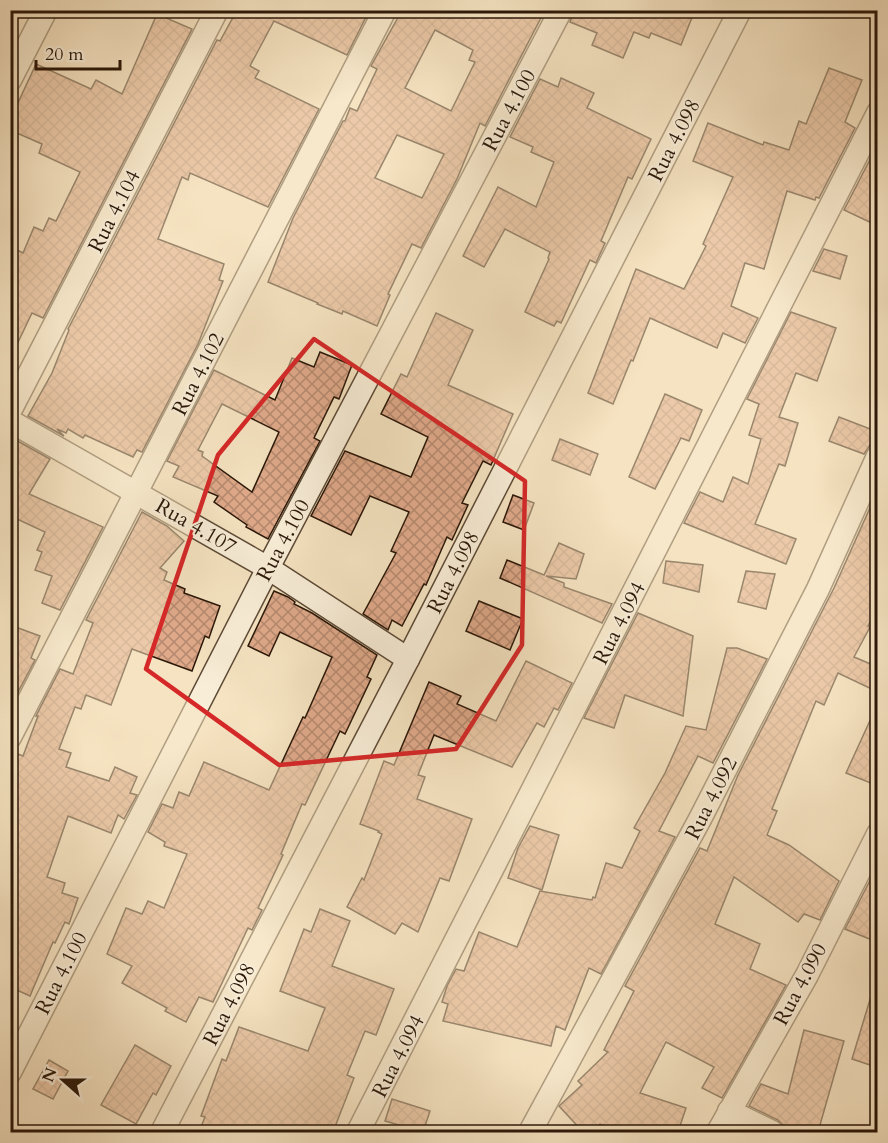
<svg xmlns="http://www.w3.org/2000/svg" width="888" height="1143" font-family="Cardo,serif">
	<defs>
		<pattern id="building-cross-hatch" width="8" height="8" patternUnits="userSpaceOnUse" patternTransform="scale(1.5)"><rect width="8" height="8" fill="#dfa98a"/><path d="M0 0l8 8M0 8l8-8" fill="none" stroke="#b5896f"/></pattern>
	</defs>
	<rect width="100%" height="100%" fill="#f5e3c1"/>
	<filter id="stains"><feTurbulence type="fractalNoise" baseFrequency=".00333" numOctaves="4"/><feColorMatrix values="0 0 0 0 .2 0 0 0 0 .09 0 0 0 0 .02 0 0 0 .5 -.17"/></filter>
	<radialGradient id="worn" r=".72"><stop offset=".6" stop-color="#630" stop-opacity="0"/><stop offset="1" stop-color="#630" stop-opacity=".3"/></radialGradient>
	<!-- building -->
	<g fill="url(#building-cross-hatch)" stroke="#2a1708" stroke-width="1.5" fill-rule="evenodd">
		<polygon points="237,10 358,10 367,15 347,55 274,21 250,66 259,71 255,78 319,109 268,207 190,173 188,180 182,177 158,239 224,264 219,280 223,281 198,344 142,452 137,450 133,457 85,435 83,438 68,429 66,433 57,429 64,436 28,416 52,373 69,330 68,329 217,40 220,41"/>
		<path d="M398 10H545L485 126 480 123 457 179 421 248 412 244 388 294 390 295 377 326 343 311 342 314 317 304 318 303 268 282 293 218 343 121H345L350 108 357 111 377 69 371 66 401 12ZM435 30 473 50 469 60 475 62 451 111 405 88ZM397 135 444 154 422 198 375 178Z"/>
		<polygon points="574,10 695,10 681,45 651,33 649,38 634,32 623,58 592,45 597,33 570,22"/>
		<polygon points="157,14 192,29 43,318 32,313 10,359 10,263 17,250 23,253 34,227 43,231 49,218 56,221 80,172 39,153 42,144 10,130 10,120 36,64 91,89 96,80 122,94"/>
		<polygon points="829,68 862,80 845,122 855,128 819,198 816,197 815,200 787,191 764,269 745,263 731,306 758,318 745,343 723,333 717,348 650,318 633,361 631,360 613,404 588,393 636,269 684,289 706,246 703,244 733,177 693,161 708,123 763,145 764,142 789,150 799,121 806,124"/>
		<polygon points="561,78 594,93 587,108 651,139 632,179 628,177 601,241 605,243 596,263 590,260 561,323 557,321 554,326 525,312 549,259 548,258 550,252 505,229 484,267 463,256 498,187 536,207 554,162 531,152 533,147 510,137 540,79 558,87"/>
		<polygon points="878,144 878,226 844,210"/>
		<polygon points="824,249 847,256 840,279 813,271"/>
		<polygon points="791,312 836,328 817,381 796,373 779,417 798,423 785,466 779,464 755,524 796,539 786,564 684,523 700,492 723,502 733,477 748,484 761,439 749,435 759,404 747,399"/>
		<polygon points="436,313 473,330 448,385 513,414 491,465 483,461 462,503 468,505 452,540 447,537 426,585 424,584 402,626 392,620 388,630 363,614 396,553 391,551 409,512 370,496 351,535 311,516 345,451 411,477 428,437 381,414 401,374 407,377"/>
		<path d="M320 352 352 365 339 399 334 397 314 438 320 441 268 539 246 527 247 525 214 502 218 496 173 477 179 466 167 461 214 370 275 400 292 358 314 367ZM222 404 279 432 252 492 202 456 203 452 198 450Z"/>
		<polygon points="665,394 702,410 689,441 681,438 655,489 629,477"/>
		<polygon points="839,417 878,432 878,443 870,445 864,454 829,441"/>
		<polygon points="14,439 50,459 29,494 103,527 60,610 42,603 52,576 35,570 42,552 37,550 45,532 15,518 10,526 10,446"/>
		<polygon points="560,439 598,454 590,475 552,460"/>
		<polygon points="878,490 878,606 868,626 870,627 854,657 878,667 878,692 838,673 824,705 816,701 772,809 777,811 767,835 789,845 839,881 820,920 804,914 798,922 734,877 715,924 760,944 750,969 786,985 722,1098 702,1088 714,1067 666,1042 640,1093 686,1108 678,1132 623,1132 600,1124 591,1132 583,1132 559,1106 582,1085 578,1081 608,1052 604,1050 634,991 625,986 700,848 707,851 738,775 834,588"/>
		<polygon points="513,495 534,503 524,530 503,522"/>
		<polygon points="142,512 167,526 184,541 160,568 167,572 164,580 185,589 184,593 220,606 209,638 205,636 192,671 132,649 111,705 86,695 81,709 75,707 59,749 71,753 66,767 109,781 115,767 137,777 130,793 137,795 124,819 118,815 111,833 68,816 47,877 65,883 62,893 78,898 69,924 65,922 55,943 53,942 30,996 10,987 10,776 18,754 23,756 38,716 36,716 60,669 73,674 93,623 86,620"/>
		<polygon points="559,543 584,554 576,579 546,576 564,583 564,587 612,604 602,623 500,578 507,560 544,575"/>
		<polygon points="666,561 703,565 699,592 663,583"/>
		<polygon points="746,571 775,574 766,609 738,602"/>
		<polygon points="274,591 288,597 295,602 294,604 312,613 377,655 367,677 371,679 345,734 340,731 305,805 302,804 281,854 283,855 258,908 262,910 252,930 248,928 213,1002 199,997 186,1022 165,1011 167,1008 122,983 132,966 107,954 126,908 142,914 148,901 164,908 187,854 164,846 165,842 148,832 162,804 173,808 179,792 189,796 204,762 269,790 303,717 305,718 332,657 280,632 269,656 248,646"/>
		<polygon points="479,601 523,619 510,650 466,631"/>
		<polygon points="638,613 693,636 683,716 625,695 614,728 584,718"/>
		<polygon points="10,625 40,636 31,658 35,660 10,707"/>
		<polygon points="727,648 737,648 767,659 713,763 698,756 659,831 675,837 601,974 589,968 565,1030 556,1026 551,1046 443,1021 448,1004 442,1002 447,986 456,969 464,971 479,932 517,947 540,891 592,900 593,897 595,898 606,863 622,868 640,831 634,828 665,773 686,726 706,730"/>
		<polygon points="526,661 572,683 558,710 554,708 544,727 537,723 512,767 434,735 418,775 425,777 417,799 472,819 449,881 440,878 418,932 402,923 395,934 347,907 362,878 364,880 382,834 378,832 379,831 360,824 384,761 394,765 429,682 461,696 457,704 496,721"/>
		<polygon points="878,703 878,786 846,773"/>
		<polygon points="530,826 559,835 542,890 508,878 518,848"/>
		<polygon points="878,865 878,926 872,940 845,929"/>
		<polygon points="320,909 350,921 332,966 394,989 376,1035 365,1031 347,1075 354,1078 333,1132 246,1132 227,1125 224,1132 199,1132 205,1117 201,1116 222,1059 226,1061 239,1027 308,1051 325,1008 280,991 304,929 311,932"/>
		<polygon points="872,993 878,994 878,1051 873,1066 852,1059"/>
		<polygon points="804,1030 844,1041 818,1132 805,1132 783,1125 778,1120 749,1106 761,1084 788,1094"/>
		<polygon points="135,1045 171,1066 156,1095 153,1093 136,1124 101,1105"/>
		<polygon points="49,1060 68,1071 53,1099 33,1089"/>
		<polygon points="392,1099 430,1111 423,1132 385,1121"/>
	</g>
	<g fill="none" stroke-linecap="round" stroke-linejoin="round">
		<!-- minor casing -->
		<g stroke="#5d4a36" stroke-width="25">
			<g id="minor">
				<polyline points="10,80 46,10"/>
				<polyline points="10,411 217,10"/>
				<polyline points="10,421 268,568 408,659"/>
				<polyline points="10,737 385,10"/>
				<polyline points="10,1072 268,568 561,10"/>
				<polyline points="729,1111 772,1132"/>
				<polyline points="162,1132 408,659 740,10"/>
				<polyline points="358,1132 878,113"/>
				<polyline points="530,1132 700,819 818,589 878,456"/>
				<polyline points="718,1132 807,975 878,834"/>
			</g>
		</g>
		<!-- minor -->
		<use href="#minor" stroke="#f8edd7" stroke-width="22"/>
	</g>
	<!-- marked area -->
	<path d="M0 0H888V1143H0ZM314 339 525 481 522 645 456 749 279 765 146 669 218 455Z" fill="#f5e3c1" fill-opacity=".55" fill-rule="evenodd"/>
	<path fill="none" stroke="#d62828" stroke-width="4.5" stroke-linejoin="round" d="M314 339 525 481 522 645 456 749 279 765 146 669 218 455Z"/>
	<g text-anchor="middle" stroke-width="4.5" stroke-linejoin="round" paint-order="stroke">
		<!-- street labels -->
		<g font-size="21" fill="#2a1708" stroke="#f8edd7">
			<text transform="translate(509 110) rotate(-62)" y="7">Rua 4.100</text>
			<text transform="translate(674 140) rotate(-63)" y="7">Rua 4.098</text>
			<text transform="translate(114 211) rotate(-63)" y="7">Rua 4.104</text>
			<text transform="translate(198 374) rotate(-63)" y="7">Rua 4.102</text>
			<text transform="translate(196 526) rotate(30)" y="7">Rua 4.107</text>
			<text transform="translate(283 540) rotate(-62)" y="7">Rua 4.100</text>
			<text transform="translate(453 572) rotate(-63)" y="7">Rua 4.098</text>
			<text transform="translate(619 623) rotate(-63)" y="7">Rua 4.094</text>
			<text transform="translate(711 798) rotate(-63)" y="7">Rua 4.092</text>
			<text transform="translate(61 973) rotate(-63)" y="7">Rua 4.100</text>
			<text transform="translate(800 984) rotate(-62)" y="7">Rua 4.090</text>
			<text transform="translate(229 1004) rotate(-63)" y="7">Rua 4.098</text>
			<text transform="translate(398 1056) rotate(-63)" y="7">Rua 4.094</text>
		</g>
	</g>
	<!-- margin -->
	<rect width="888" height="1143" fill="none" stroke="#f5e3c1" stroke-width="36"/>
	<rect x="12" y="12" width="864" height="1119" fill="none" stroke="#2a1708" stroke-width="3"/>
	<rect x="18" y="18" width="852" height="1107" fill="none" stroke="#2a1708" stroke-width="1.5"/>
	<!-- north arrow -->
	<g transform="translate(63 1080) rotate(291)" stroke="#f8edd7" stroke-width="4.5" paint-order="stroke">
	<path d="M0-4.5L10 22L0 15L-10 22Z" fill="#2a1708"/>
	<text y="-9" font-size="16" font-weight="bold" text-anchor="middle" fill="#2a1708">N</text>
	</g>
	<!-- scale -->
	<path d="M36 60v9h84v-9" fill="none" stroke="#2a1708" stroke-width="3"/>
	<text x="45" y="60" font-size="18" fill="#2a1708" stroke="#f8edd7" stroke-width="4.5" paint-order="stroke">20 m</text>
	<rect width="100%" height="100%" filter="url(#stains)"/>
	<rect width="100%" height="100%" fill="url(#worn)"/>
</svg>
